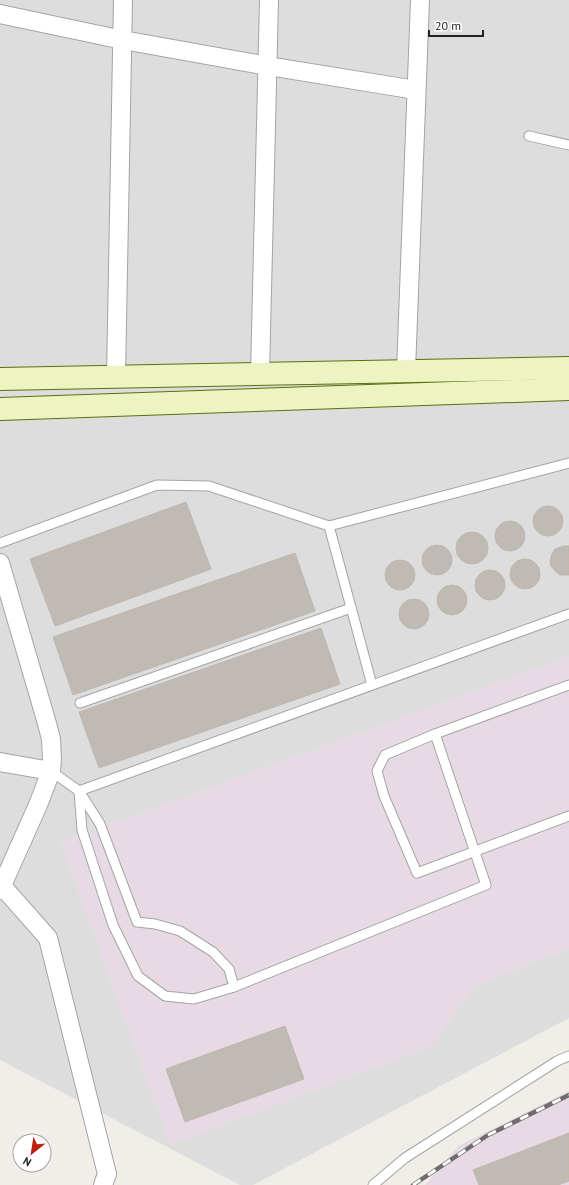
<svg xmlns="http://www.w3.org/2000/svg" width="569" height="1185" font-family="'PT Sans',sans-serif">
	<rect width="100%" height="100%" fill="#f0eee7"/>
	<!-- residential -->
	<polygon fill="#dedddd" points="0,0 569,0 569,1018 253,1185 240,1185 0,1060"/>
	<!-- industrial -->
	<g fill="#e8dae4">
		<polygon points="569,656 569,949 475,986 431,1047 170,1145 60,842"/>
		<polygon points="569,1091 569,1185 425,1185 458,1146"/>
	</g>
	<!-- building -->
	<g fill="#c0bab4" stroke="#c0b6ab">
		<polygon points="186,502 211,569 55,626 30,559"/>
		<circle cx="548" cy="521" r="15"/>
		<circle cx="510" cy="536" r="15"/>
		<circle cx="472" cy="548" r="16"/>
		<circle cx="437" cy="560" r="15"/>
		<polygon points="564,546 569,546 569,575 560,575 556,572 551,566 550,561 552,554 555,549"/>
		<polygon points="295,553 315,611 73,695 53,637"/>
		<circle cx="525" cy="574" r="15"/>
		<circle cx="400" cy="575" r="15"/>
		<circle cx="490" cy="585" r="15"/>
		<circle cx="452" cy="600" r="15"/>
		<circle cx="414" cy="614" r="15"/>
		<polygon points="321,628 340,684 99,768 79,712"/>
		<polygon points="285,1026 304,1079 185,1122 166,1069"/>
		<polygon points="569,1133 569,1181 558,1185 479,1185 473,1170"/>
	</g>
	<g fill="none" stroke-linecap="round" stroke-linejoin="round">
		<!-- lane casing -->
		<g stroke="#a4a4a4" stroke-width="11">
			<g id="lane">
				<polyline points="529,136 569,145"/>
				<polyline points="329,526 372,685"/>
				<polyline points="0,543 157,485 209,486 329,526 569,463"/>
				<polyline points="569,685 435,734 385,755 377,771 384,796 417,873 569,816"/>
				<polyline points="80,703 351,608"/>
				<polyline points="435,734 486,885 234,987 194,999 165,996 138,976 113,925 82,830 79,791 569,614"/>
				<polyline points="51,771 79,791 100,824 137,922 155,924 180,931 213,952 229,969 234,987"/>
				<polyline points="373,1185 405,1158 557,1061 569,1056"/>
			</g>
		</g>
		<!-- street casing -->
		<g stroke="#a4a4a4" stroke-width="20">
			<g id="street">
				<polyline points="0,14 123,40 268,66 416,90"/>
				<polyline points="406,371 420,0"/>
				<polyline points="260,374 269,0"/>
				<polyline points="116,377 123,0"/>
				<polyline points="0,563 46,720 51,739 52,759 51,771 38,805 0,890"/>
				<polyline points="0,762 51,771"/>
				<polyline points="0,886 2,886 48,938 107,1174 103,1185"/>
			</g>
		</g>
		<!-- secondary casing -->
		<g stroke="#5d6f0f" stroke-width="24">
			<g id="secondary">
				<polyline points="0,379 569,368"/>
				<polyline points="0,409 569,389"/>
			</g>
		</g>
		<!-- lane -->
		<use href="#lane" stroke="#fff" stroke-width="9"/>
		<!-- street -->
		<use href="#street" stroke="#fff" stroke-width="18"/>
		<!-- secondary -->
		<use href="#secondary" stroke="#eef4c1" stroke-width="22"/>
		<!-- rail casing -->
		<g stroke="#6e6e6e" stroke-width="4.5">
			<polyline id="rail" points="413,1185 488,1135 569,1095"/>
		</g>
		<!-- rail -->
		<use href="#rail" stroke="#fff" stroke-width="3" stroke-dasharray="9" stroke-linecap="butt"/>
	</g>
	<!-- north arrow -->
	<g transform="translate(32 1153) rotate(210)"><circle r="19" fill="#ffffff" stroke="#a6a6a6"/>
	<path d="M0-3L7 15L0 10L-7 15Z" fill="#be1f12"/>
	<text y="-6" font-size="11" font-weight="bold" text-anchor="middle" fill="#202020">N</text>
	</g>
	<!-- scale -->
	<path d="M429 30v6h54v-6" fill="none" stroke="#202020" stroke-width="2"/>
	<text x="435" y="30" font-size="12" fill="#202020" stroke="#ffffff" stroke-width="3" paint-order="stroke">20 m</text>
</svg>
